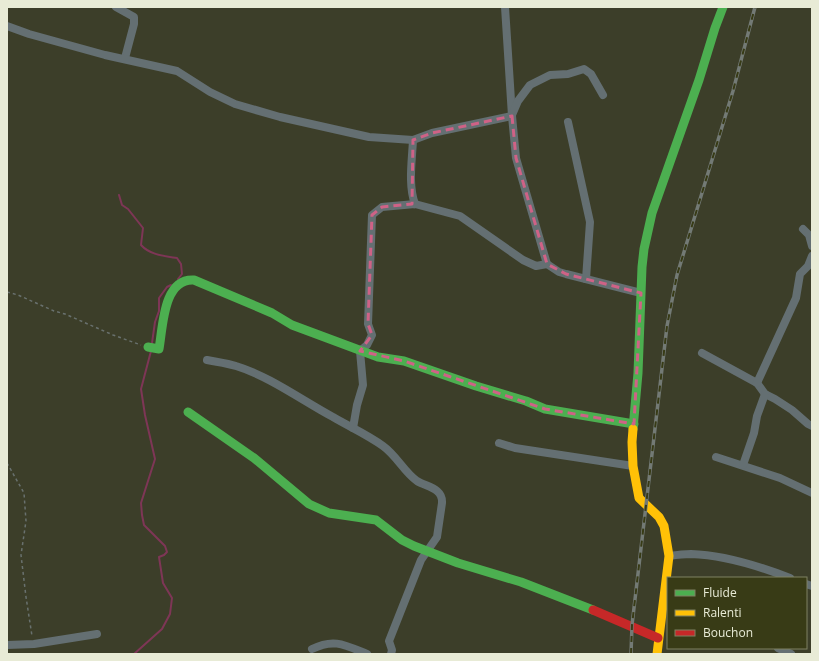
<svg xmlns="http://www.w3.org/2000/svg" width="819" height="661" font-family="'Open Sans',sans-serif">
	<rect width="100%" height="100%" fill="#3c3e29"/>
	<g fill="none" stroke-linecap="round" stroke-linejoin="round">
		<!-- stream -->
		<g stroke="#7e3656" stroke-width="2">
			<path d="M119 195 122 205 128 209 143 228 141 245C150 255 164 256 177 258L181 264 182 274 178 279"/>
			<polyline points="152,343 155,322 159,311 159,298 167,287 171,285"/>
			<polyline points="134,654 162,629 170,614 172,598 163,583 159,557 164,555 167,552 165,546 144,525 142,515 141,503 155,459 145,415 141,389 151,351"/>
		</g>
		<!-- path -->
		<g stroke="#69716e" stroke-width="1.5" stroke-dasharray="3 3" stroke-linecap="butt">
			<polyline points="7,292 18,295 54,311 65,314 113,335 141,345"/>
			<polyline points="7,423 7,424"/>
			<polyline points="7,463 24,493 26,521 21,555 26,597 32,636"/>
		</g>
		<!-- street -->
		<g stroke="#646f72" stroke-width="8">
			<polyline points="116,7 134,17 134,24 125,58"/>
			<polyline points="505,7 512,116 516,158 547,264 559,272 566,274 641,293"/>
			<polyline points="7,26 29,34 105,55 177,71 210,92 235,104 280,117 369,137 413,140 432,133 512,116"/>
			<polyline points="512,115 518,101 530,85 550,75 568,74 584,69 591,74 603,95"/>
			<polyline points="568,122 590,222 586,279"/>
			<path d="M413 140C412 161 408 185 415 204"/>
			<polyline points="803,229 809,235 812,246"/>
			<polyline points="702,353 757,383 765,394 775,399 792,410 808,424 812,426"/>
			<path d="M207 360C217 362 227 363 236 366 269 376 303 401 333 417 350 427 368 435 383 446 397 456 404 472 417 481 427 487 443 488 442 503L437 537 421 560 389 641 392 650 391 654"/>
			<polyline points="757,383 796,298 800,274 808,266 812,256"/>
			<polyline points="353,428 357,405 363,385 360,351 367,345 372,335 368,324 372,215 382,207 415,204 460,216 523,260 536,266 547,264"/>
			<polyline points="499,443 515,448 633,466"/>
			<polyline points="716,457 780,478 812,493"/>
			<polyline points="743,465 754,433 757,416 765,394"/>
			<path d="M669 556C676 555 683 554 691 554 724 555 759 566 790 578"/>
			<polyline points="806,584 812,586"/>
			<polyline points="7,645 34,644 97,634"/>
			<polyline points="778,648 791,654"/>
			<path d="M312 649C334 638 345 645 367 654"/>
		</g>
		<!-- fast -->
		<g stroke="#4caf50" stroke-width="9">
			<path d="M148 347 159 349C163 327 163 278 194 280L272 313 292 325 378 357 404 361 476 386 526 401 545 409 634 424"/>
			<polyline points="188,412 254,458 309,504 329,513 376,520 402,540 414,546 458,563 521,582 593,610"/>
			<polyline points="633,429 638,373 642,267 644,249 652,213 699,80 715,28 723,7"/>
		</g>
		<!-- slow -->
		<polyline stroke="#ffc107" stroke-width="9" points="633,429 632,442 633,466 639,498 659,517 664,526 669,556 657,654"/>
		<!-- jam -->
		<polyline stroke="#c62828" stroke-width="9" points="593,610 658,638"/>
		<!-- rail casing -->
		<g stroke="#737a75" stroke-width="3.5">
			<polyline id="rail" points="631,654 632,625 667,326 677,275 733,91 755,7"/>
		</g>
		<!-- rail -->
		<use href="#rail" stroke="#383b16" stroke-width="2" stroke-dasharray="6" stroke-linecap="butt"/>
	</g>
	<!-- marked area -->
	<path fill="none" stroke="#cf6286" stroke-width="3" stroke-dasharray="8 5" stroke-linejoin="round" d="M512 116 516 158 547 264 566 274 641 293 634 424 545 409 404 361 360 351 372 335 368 324 372 215 382 207 412 204 413 140 432 133Z"/>
	<!-- border -->
	<rect width="819" height="661" fill="none" stroke="#e8ebd6" stroke-width="16"/>
	<!-- legend -->
	<rect x="667" y="577" width="140" height="72" fill="#383b16" stroke="#7e8163"/>
	<rect x="675" y="590" width="20" height="6" fill="#4caf50" stroke="#7e8163"/>
	<text x="703" y="597" font-size="12" fill="#e8ebd6">Fluide</text>
	<rect x="675" y="610" width="20" height="6" fill="#ffc107" stroke="#7e8163"/>
	<text x="703" y="617" font-size="12" fill="#e8ebd6">Ralenti</text>
	<rect x="675" y="630" width="20" height="6" fill="#c62828" stroke="#7e8163"/>
	<text x="703" y="637" font-size="12" fill="#e8ebd6">Bouchon</text>
</svg>
